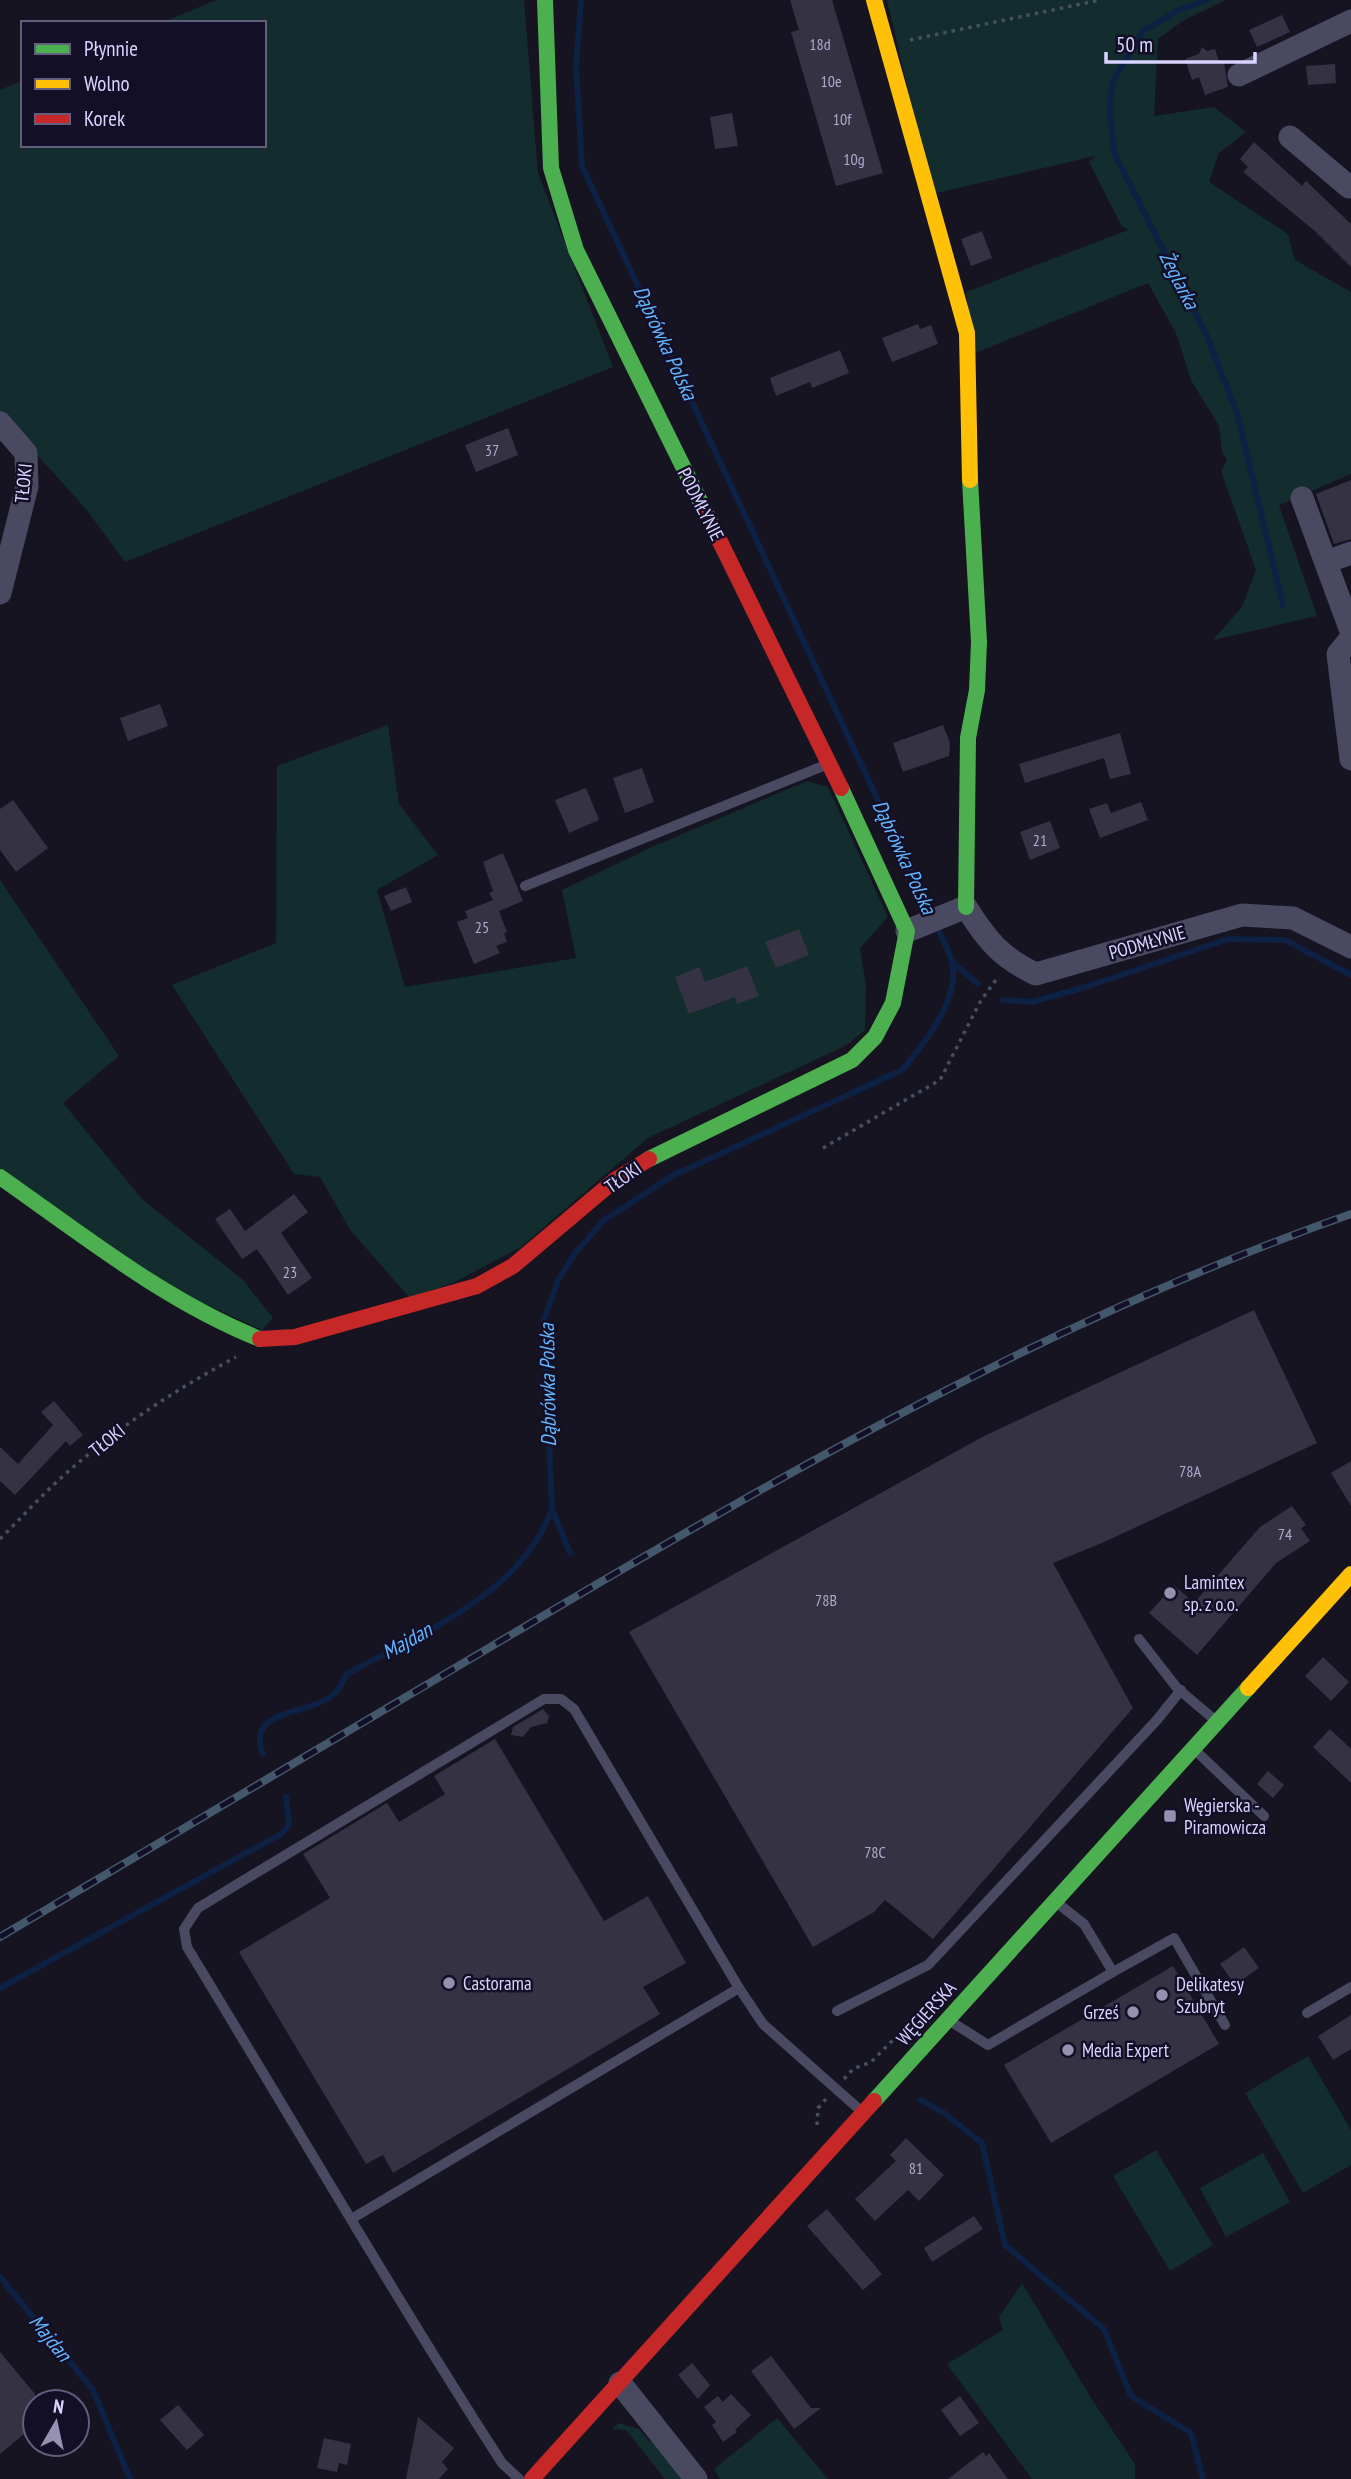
<svg xmlns="http://www.w3.org/2000/svg" width="1351" height="2479" font-family="'PT Sans Narrow',sans-serif">
	<rect width="100%" height="100%" fill="#161421"/>
	<!-- green -->
	<g fill="#132c2d">
		<polygon points="216,0 524,0 538,173 613,367 125,562 86,509 0,414 0,90 23,80 23,145 264,145 264,23 161,23"/>
		<polygon points="887,0 1226,0 1184,20 1158,39 1154,116 1214,107 1246,132 1219,153 1209,182 1288,234 1295,260 1351,292 1351,474 1279,505 1317,616 1213,640 1242,607 1256,570 1221,471 1227,460 1222,452 1219,426 1191,380 1176,333 1148,283 975,353 966,292 1128,230 1121,225 1089,162 1095,156 932,194"/>
		<polygon points="388,725 399,804 438,855 377,890 405,987 576,958 562,890 654,846 807,781 828,787 888,917 860,948 866,986 865,1030 847,1045 648,1138 521,1247 455,1282 410,1298 351,1231 320,1177 294,1174 172,985 276,943 277,766"/>
		<polygon points="0,880 119,1056 63,1103 142,1199 242,1279 273,1318 262,1330 172,1289 0,1168"/>
		<polygon points="1308,2056 1351,2130 1351,2165 1303,2193 1245,2093"/>
		<polygon points="1156,2150 1213,2245 1170,2271 1113,2176"/>
		<polygon points="1263,2153 1290,2202 1226,2237 1200,2188"/>
		<polygon points="1022,2283 1093,2401 1135,2464 1135,2479 1032,2479 947,2364 1003,2330 999,2317"/>
		<polygon points="777,2418 828,2479 720,2479 714,2469"/>
		<polygon points="619,2423 639,2429 650,2442 654,2440 682,2479 665,2479 626,2430 612,2429"/>
	</g>
	<g fill="none" stroke-linecap="round" stroke-linejoin="round">
		<!-- stream -->
		<g stroke="#0d2144" stroke-width="6">
			<polyline points="581,0 576,66 582,166 931,914"/>
			<polyline points="1206,0 1179,10 1143,31 1112,83 1110,110 1114,153 1206,334 1237,413 1283,605"/>
			<polyline points="952,962 978,984"/>
			<polyline points="1003,1000 1032,1002 1082,988 1228,939 1285,940 1351,975"/>
			<path d="M570 1553 552 1509 544 1320 558 1280 576 1252 603 1221 672 1176 902 1070C924 1044 963 996 951 959 947 947 941 936 936 924"/>
			<path d="M263 1754C244 1707 313 1716 335 1693 340 1689 343 1680 347 1674 422 1632 520 1596 552 1509"/>
			<polyline points="0,1988 281,1834 289,1825 286,1797"/>
			<polyline points="921,2100 944,2113 982,2143 1005,2245 1104,2329 1131,2396 1191,2433 1203,2479"/>
			<polyline points="0,2277 93,2390 130,2479"/>
		</g>
	</g>
	<!-- building -->
	<g fill="#343243">
		<polygon points="790,0 832,0 883,173 836,186 791,32 799,30"/>
		<polygon points="1282,15 1290,32 1257,47 1249,30"/>
		<polygon points="1202,47 1207,51 1215,49 1220,64 1224,62 1228,87 1205,95 1199,77 1192,80 1185,59 1199,54"/>
		<polygon points="1335,64 1336,83 1308,85 1306,66"/>
		<polygon points="732,113 738,146 715,149 710,117"/>
		<polygon points="1254,142 1302,186 1306,181 1351,224 1351,267 1316,232 1243,172 1248,167 1240,159"/>
		<polygon points="982,231 992,258 971,266 961,239"/>
		<polygon points="918,324 920,329 931,325 938,344 892,362 882,338"/>
		<polygon points="840,350 849,373 812,388 810,382 776,396 770,378"/>
		<polygon points="508,428 518,455 476,472 465,445"/>
		<polygon points="1351,480 1351,539 1334,544 1316,494"/>
		<polygon points="160,704 168,726 128,741 120,718"/>
		<polygon points="943,725 950,743 949,756 903,772 893,743"/>
		<polygon points="1120,733 1131,774 1110,779 1104,758 1025,783 1019,764"/>
		<polygon points="642,768 654,802 625,813 613,778"/>
		<polygon points="586,788 599,820 569,833 555,800"/>
		<polygon points="13,800 48,848 16,872 0,850 0,809"/>
		<polygon points="1141,802 1148,820 1100,838 1089,809 1107,803 1111,813"/>
		<polygon points="1050,821 1060,848 1030,860 1020,832"/>
		<polygon points="503,853 523,901 499,911 507,932 504,933 507,942 496,946 500,953 474,964 457,922 468,918 465,911 493,900 489,893 493,891 483,862"/>
		<polygon points="406,887 412,902 391,911 384,896"/>
		<polygon points="799,929 809,955 776,968 765,942"/>
		<polygon points="747,966 759,996 737,1004 735,997 689,1014 675,977 699,967 705,982"/>
		<polygon points="294,1194 308,1212 281,1233 312,1278 288,1295 257,1249 242,1259 215,1219 230,1209 245,1231"/>
		<polygon points="1254,1310 1317,1443 1102,1543 1053,1563 1133,1708 933,1939 885,1900 874,1912 813,1947 629,1632 984,1436"/>
		<polygon points="54,1401 83,1435 70,1446 66,1441 15,1495 0,1481 0,1447 18,1464 53,1425 41,1412"/>
		<polygon points="1351,1461 1351,1506 1331,1473"/>
		<polygon points="1292,1506 1306,1525 1301,1528 1310,1541 1276,1563 1197,1655 1149,1613 1174,1585 1194,1603 1260,1527"/>
		<polygon points="1323,1657 1349,1682 1331,1701 1305,1676"/>
		<polygon points="543,1709 549,1716 547,1723 531,1727 523,1737 511,1735 513,1727"/>
		<polygon points="1330,1729 1351,1749 1351,1783 1313,1747"/>
		<polygon points="495,1739 604,1921 648,1896 686,1963 643,1987 660,2014 393,2173 383,2155 366,2164 239,1952 330,1898 303,1854 387,1803 399,1822 445,1794 434,1776"/>
		<polygon points="1268,1771 1284,1785 1273,1798 1257,1784"/>
		<polygon points="1244,1947 1259,1968 1235,1985 1220,1964"/>
		<polygon points="1173,1966 1219,2044 1051,2143 1004,2065"/>
		<polygon points="1351,2015 1351,2049 1333,2060 1318,2036"/>
		<polygon points="906,2138 944,2175 919,2201 908,2190 875,2221 855,2199 896,2161 890,2155"/>
		<polygon points="827,2209 882,2274 863,2290 807,2226"/>
		<polygon points="974,2216 983,2229 932,2262 924,2248"/>
		<polygon points="0,2352 35,2394 35,2425 0,2454"/>
		<polygon points="771,2356 811,2408 821,2408 794,2429 751,2371"/>
		<polygon points="692,2363 710,2385 698,2399 678,2375"/>
		<polygon points="731,2394 751,2415 735,2430 737,2432 723,2442 712,2425 716,2422 704,2407 718,2396 723,2402"/>
		<polygon points="960,2396 979,2423 960,2436 941,2410"/>
		<polygon points="178,2405 204,2435 187,2450 160,2420"/>
		<polygon points="418,2417 454,2448 442,2462 448,2469 439,2479 406,2479"/>
		<polygon points="324,2438 351,2444 347,2465 339,2463 337,2472 317,2468"/>
		<polygon points="983,2452 986,2456 989,2453 1008,2479 948,2479"/>
	</g>
	<g fill="none" stroke-linecap="round" stroke-linejoin="round">
		<!-- path -->
		<g stroke="#44505f" stroke-width="3.5" stroke-dasharray="3.5 5" stroke-linecap="butt">
			<polyline points="910,40 1100,0"/>
			<polyline points="823,1148 940,1080 980,1002 998,977"/>
			<path d="M0 1539C21 1518 40 1497 62 1477 114 1430 173 1391 236 1357"/>
			<polyline points="844,2079 853,2069 871,2062 894,2039"/>
			<polyline points="817,2125 818,2108 827,2098"/>
		</g>
		<!-- lane -->
		<g stroke="#4a4962" stroke-width="10">
			<polyline points="525,886 828,764"/>
			<polyline points="1139,1639 1177,1688 1216,1721"/>
			<polyline points="1196,1751 1264,1816"/>
			<polyline points="1113,1972 1174,1938 1225,2025"/>
			<polyline points="837,2011 928,1965 1156,1721 1181,1690"/>
			<polyline points="1307,2013 1351,1987"/>
			<polyline points="950,2021 988,2045 1113,1972 1084,1924 1056,1902"/>
			<polyline points="353,2218 739,1988"/>
			<path d="M519 2479 502 2463C393 2294 292 2119 187 1947L184 1929 198 1908 544 1699H561L574 1709 739 1988 763 2024 861 2111"/>
		</g>
		<!-- street -->
		<g stroke="#4a4962" stroke-width="23">
			<polyline points="1239,75 1351,21"/>
			<polyline points="1290,137 1349,187"/>
			<polyline points="0,423 26,453 27,486 0,593"/>
			<polyline points="1302,498 1351,631"/>
			<polyline points="1326,562 1351,553"/>
			<polyline points="1351,638 1338,654 1351,759"/>
			<path d="M907 931 966 907C986 939 1001 958 1036 974L1242 915 1293 918 1351 947"/>
			<polyline points="620,2383 696,2479"/>
		</g>
		<!-- fast -->
		<g stroke="#4caf50" stroke-width="16">
			<polyline points="545,0 551,168 576,250 704,509"/>
			<polyline points="966,907 968,738 977,690 979,642 970,480"/>
			<polyline points="649,1159 852,1060 875,1037 893,1003 907,931 841,788"/>
			<path d="M0 1177C83 1235 165 1301 260 1339"/>
			<polyline points="874,2101 1248,1688"/>
		</g>
		<!-- slow -->
		<g stroke="#ffc107" stroke-width="16">
			<polyline points="874,0 967,333 970,480"/>
			<polyline points="1248,1688 1351,1574"/>
		</g>
		<!-- jam -->
		<g stroke="#c62828" stroke-width="16">
			<polyline points="704,509 841,788"/>
			<polyline points="260,1339 295,1337 477,1286 513,1266 615,1180 649,1159"/>
			<polyline points="532,2479 874,2101"/>
		</g>
		<!-- rail casing -->
		<g stroke="#43596b" stroke-width="8">
			<path id="rail" d="M0 1937C177 1832 354 1728 531 1623 795 1467 1061 1315 1351 1214"/>
		</g>
		<!-- rail -->
		<use href="#rail" stroke="#130f26" stroke-width="5" stroke-dasharray="16" stroke-linecap="butt"/>
	</g>
	<!-- markers -->
	<g fill="#9591b1" stroke="#130f26" stroke-width="2.5">
		<circle cx="1170" cy="1593" r="7"/>
		<rect x="1163" y="1809" width="14" height="14" rx="3.5"/>
		<circle cx="449" cy="1983" r="7"/>
		<circle cx="1162" cy="1995" r="7"/>
		<circle cx="1133" cy="2012" r="7"/>
		<circle cx="1068" cy="2050" r="7"/>
	</g>
	<g text-anchor="middle" stroke-width="5" stroke-linejoin="round" paint-order="stroke">
		<!-- number labels -->
		<g font-size="16" fill="#b0acd0">
			<text x="820" y="50">18d</text>
			<text x="831" y="87">10e</text>
			<text x="842" y="125">10f</text>
			<text x="854" y="165">10g</text>
			<text x="492" y="456">37</text>
			<text x="1040" y="846">21</text>
			<text x="482" y="933">25</text>
			<text x="290" y="1278">23</text>
			<text x="1190" y="1477">78A</text>
			<text x="1285" y="1540">74</text>
			<text x="826" y="1606">78B</text>
			<text x="875" y="1858">78C</text>
			<text x="916" y="2174">81</text>
		</g>
		<!-- street labels -->
		<g font-size="19" fill="#d9d4ff" stroke="#130f26">
			<text transform="translate(23 483) rotate(-84)" y="7">TŁOKI</text>
			<text transform="translate(701 504) rotate(63)" y="7">PODMŁYNIE</text>
			<text transform="translate(1147 942) rotate(-16)" y="7">PODMŁYNIE</text>
			<text transform="translate(623 1177) rotate(-35)" y="7">TŁOKI</text>
			<text transform="translate(107 1440) rotate(-39)" y="7">TŁOKI</text>
			<text transform="translate(926 2013) rotate(-48)" y="7">WĘGIERSKA</text>
		</g>
		<!-- poi labels -->
		<g font-size="19" fill="#d9d4ff" stroke="#130f26" text-anchor="start">
			<text x="1184" y="1589">Lamintex<tspan x="1184" dy="22">sp. z o.o.</tspan></text>
			<text x="1184" y="1812">Węgierska -<tspan x="1184" dy="22">Piramowicza</tspan></text>
			<text x="463" y="1990">Castorama</text>
			<text x="1176" y="1991">Delikatesy<tspan x="1176" dy="22">Szubryt</tspan></text>
			<text x="1119" y="2019" text-anchor="end">Grześ</text>
			<text x="1082" y="2057">Media Expert</text>
		</g>
		<!-- water labels -->
		<g font-size="21" font-style="italic" fill="#62b6ff" stroke="#130f26">
			<text transform="translate(1179 280) rotate(63)" y="7">Żeglarka</text>
			<text transform="translate(665 343) rotate(65)" y="7">Dąbrówka Polska</text>
			<text transform="translate(904 857) rotate(65)" y="7">Dąbrówka Polska</text>
			<text transform="translate(548 1385) rotate(-91)" y="7">Dąbrówka Polska</text>
			<text transform="translate(407 1641) rotate(-29)" y="7">Majdan</text>
			<text transform="translate(50 2338) rotate(51)" y="7">Majdan</text>
		</g>
	</g>
	<!-- legend -->
	<rect x="21" y="21" width="245" height="126" fill="#130f26" stroke="#625e7d" stroke-width="2"/>
	<rect x="35" y="44" width="35" height="10" fill="#4caf50" stroke="#625e7d" stroke-width="2"/>
	<text x="84" y="56" font-size="21" fill="#d9d4ff">Płynnie</text>
	<rect x="35" y="79" width="35" height="10" fill="#ffc107" stroke="#625e7d" stroke-width="2"/>
	<text x="84" y="91" font-size="21" fill="#d9d4ff">Wolno</text>
	<rect x="35" y="114" width="35" height="10" fill="#c62828" stroke="#625e7d" stroke-width="2"/>
	<text x="84" y="126" font-size="21" fill="#d9d4ff">Korek</text>
	<!-- north arrow -->
	<g transform="translate(56 2423) rotate(9)"><circle r="33" fill="#130f26" stroke="#625e7d" stroke-width="2"/>
	<path d="M0-5L12 26L0 18L-12 26Z" fill="#9591b1"/>
	<text y="-10" font-size="19" font-weight="bold" text-anchor="middle" fill="#d9d4ff">N</text>
	</g>
	<!-- scale -->
	<path d="M1106 52v10h149v-10" fill="none" stroke="#d9d4ff" stroke-width="3.5"/>
	<text x="1116" y="52" font-size="21" fill="#d9d4ff" stroke="#130f26" stroke-width="5" paint-order="stroke">50 m</text>
</svg>
